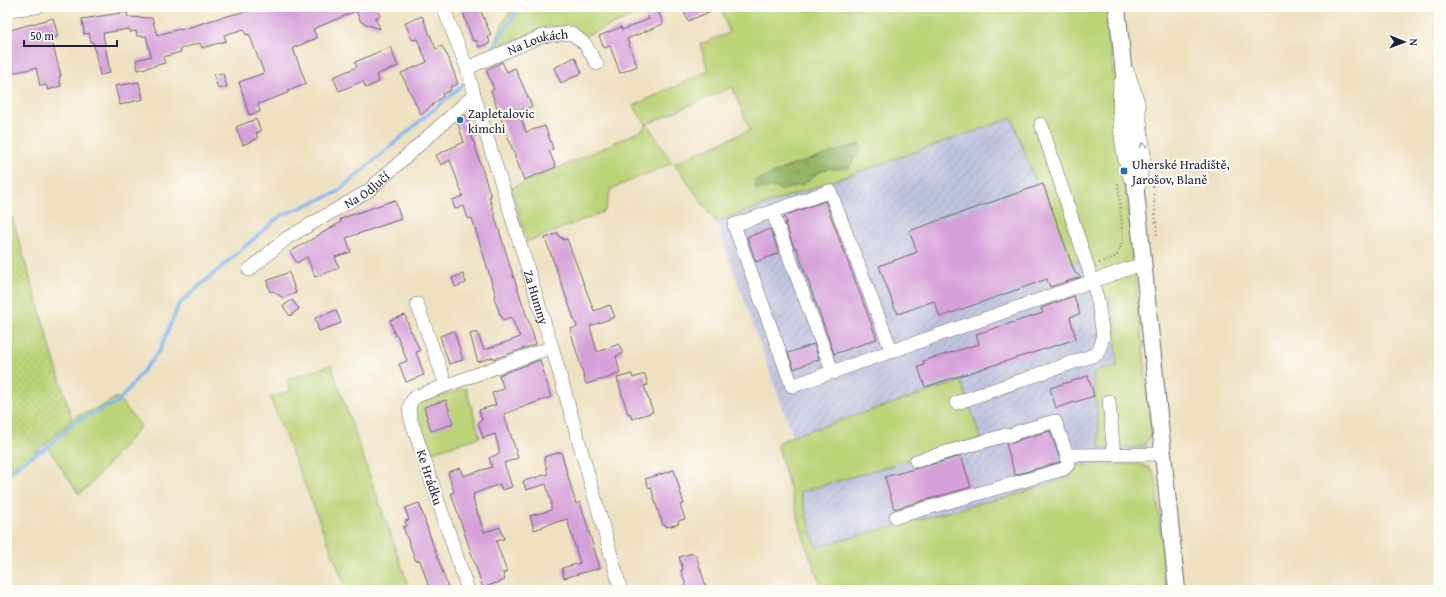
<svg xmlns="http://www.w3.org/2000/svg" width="1446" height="597" font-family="'Gentium Book Plus',serif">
	<defs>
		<pattern id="industrial-furrows" width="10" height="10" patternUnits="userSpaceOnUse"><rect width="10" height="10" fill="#bfc2dd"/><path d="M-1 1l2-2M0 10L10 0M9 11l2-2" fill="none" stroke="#a4a6bf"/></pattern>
		<pattern id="forest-crowns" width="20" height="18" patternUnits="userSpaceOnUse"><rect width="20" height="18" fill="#95b568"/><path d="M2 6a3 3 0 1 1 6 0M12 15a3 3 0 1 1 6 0" fill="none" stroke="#799357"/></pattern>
		<pattern id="park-dots" width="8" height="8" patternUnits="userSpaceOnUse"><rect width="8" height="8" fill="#bcd378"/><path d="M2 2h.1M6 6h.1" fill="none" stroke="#a1b569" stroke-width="1.8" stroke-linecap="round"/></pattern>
	</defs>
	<rect width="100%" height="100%" fill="#fdfcf7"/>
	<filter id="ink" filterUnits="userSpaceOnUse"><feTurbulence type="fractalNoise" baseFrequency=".025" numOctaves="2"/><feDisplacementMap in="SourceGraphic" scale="8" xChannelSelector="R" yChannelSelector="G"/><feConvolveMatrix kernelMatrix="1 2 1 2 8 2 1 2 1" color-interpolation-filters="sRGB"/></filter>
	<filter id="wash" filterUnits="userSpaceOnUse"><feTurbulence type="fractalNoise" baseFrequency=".012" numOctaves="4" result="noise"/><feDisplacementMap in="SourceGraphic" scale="16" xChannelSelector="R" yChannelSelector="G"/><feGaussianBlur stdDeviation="0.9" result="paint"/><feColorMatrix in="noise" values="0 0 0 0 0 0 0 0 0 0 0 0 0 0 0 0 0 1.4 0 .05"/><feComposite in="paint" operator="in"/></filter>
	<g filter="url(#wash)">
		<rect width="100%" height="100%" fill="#eee1c1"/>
		<!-- industrial -->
		<polygon fill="url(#industrial-furrows)" points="1114,83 1146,424 1147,461 1079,465 1069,478 1001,500 1001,498 816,547 800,492 981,439 961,381 793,436 716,222"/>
		<!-- grass -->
		<g fill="#bcd378" stroke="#6f7a5a">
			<polygon points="512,7 657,7 584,36 549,26 493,50 500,29"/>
			<polygon points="721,7 1108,7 1114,83 1152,430 1151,436 1142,447 1100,448 1093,374 1102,369 1117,367 1115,323 1110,298 1098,301 1085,258 1071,263 1043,184 1037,186 1012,118 716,222 674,163 750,130 732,87 647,124 672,163 611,189 605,211 527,242 511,188 575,161 644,129 646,124 633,106 708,71 700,44 729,33"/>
			<polygon points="331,365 410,590 347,590 270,398 290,391 287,380"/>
			<polygon points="961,381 981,439 800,492 816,547 985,502 1001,498 1002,499 1068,478 1079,465 1140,464 1151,469 1156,477 1166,590 823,590 807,549 777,443 793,436"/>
			<polygon points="466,388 480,437 429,453 414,409 418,403"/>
			<polygon points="117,397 141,426 90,485 79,494 45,443 75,417 102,406"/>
		</g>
		<!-- forest -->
		<polygon fill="url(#forest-crowns)" stroke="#5c6c52" points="860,144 861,149 853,160 849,168 837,169 829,168 819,172 804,184 782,190 774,187 756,190 755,181 793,165"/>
		<!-- park -->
		<polygon fill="url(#park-dots)" stroke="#6f7a5a" points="12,217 72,420 7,477 7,219"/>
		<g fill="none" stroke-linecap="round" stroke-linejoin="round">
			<!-- stream -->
			<g stroke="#80b7ef" stroke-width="3.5">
				<polyline points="490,53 519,7"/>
				<polyline points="7,471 48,447 74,422 118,402 160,350 179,304 280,216 336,193 467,81"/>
			</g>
		</g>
		<g id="blocks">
			<!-- building -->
			<g fill="#d6a1d9">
				<polygon points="264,7 376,7 380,16 375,18 380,29 361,22 356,11 313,29 317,38 293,48 306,84 288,91 288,93 258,104 260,112 249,115 239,82 264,73 249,34 246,35 244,29 224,35 226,41 202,48 200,43 180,49 181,52 163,57 165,63 138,70 136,60 151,56 146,36 137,36 136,31 130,32 129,29 103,33 110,73 100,75 93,42 91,42 89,33 84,34 82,19 127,12 128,17 152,18 157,35 180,29 180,30 219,18"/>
				<polygon points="461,7 479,7 491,35 488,36 490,43 479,47 476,40 473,41"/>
				<polygon points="656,7 657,7 663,24 627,39 637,66 620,73 610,46 604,48 599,36 621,27 622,30 649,19 646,11"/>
				<polygon points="682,7 720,7 688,21"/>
				<polygon points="422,16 436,49 442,46 446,54 447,54 458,84 450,87 451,90 442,94 443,96 421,115 401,73 427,62 417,39 412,40 405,23"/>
				<polygon points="53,18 58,36 51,38 61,76 59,77 61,86 48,90 46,85 40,86 36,68 11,73 8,62 11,61 7,47 7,31"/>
				<polygon points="390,47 398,66 376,75 379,82 366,88 363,81 339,91 333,77 357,67 355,62"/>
				<polygon points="575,57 582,73 561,83 554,68"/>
				<polygon points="502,62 507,72 515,68 532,106 519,112 526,132 545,126 553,149 549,151 556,167 524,180 491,91 494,89 486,70"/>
				<polygon points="223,73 227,87 218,89 214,75"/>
				<polygon points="139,82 143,99 120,105 115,86"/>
				<polygon points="465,114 491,197 489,197 511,269 536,344 494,359 494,357 478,362 470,334 477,332 484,350 520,337 511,317 503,320 501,315 500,315 494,297 496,296 472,218 468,219 464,206 455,209 452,200 463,196 450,160 441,165 436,155 464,142 457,121"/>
				<polygon points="256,119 261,131 256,133 258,138 243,145 236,127"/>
				<polygon points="1043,184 1075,273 1081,277 1050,287 1047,279 940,317 934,301 898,314 896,309 895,309 879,266 917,252 909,231"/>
				<polygon points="395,200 401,219 346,238 351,252 335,257 339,268 315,277 307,257 297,263 290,252 341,222 340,219"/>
				<polygon points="825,201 877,339 834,354 796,247 794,248 785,223 787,223 784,216"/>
				<polygon points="770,229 779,253 756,262 747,237"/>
				<polygon points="558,233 560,238 562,237 563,240 567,239 594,311 610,305 615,317 590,326 597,352 619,344 623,354 616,356 620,373 608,378 586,384 570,329 577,327 545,238"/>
				<polygon points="289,272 296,293 283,298 273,291 270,292 267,281"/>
				<polygon points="463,274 466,283 455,287 452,278"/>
				<polygon points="1074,296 1080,314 1070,317 1076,339 925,387 918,367 924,365 923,361 979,344 976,334 1043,313 1041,308"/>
				<polygon points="292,300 299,309 290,316 283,306"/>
				<polygon points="336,310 341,323 319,331 315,318"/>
				<polygon points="405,315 411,332 412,332 420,351 416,352 424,375 406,382 399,364 407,361 397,335 395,336 390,320"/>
				<polygon points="454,331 463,360 449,364 440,336"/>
				<polygon points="814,344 819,359 794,369 788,353"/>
				<polygon points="540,360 551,397 504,414 518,458 504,463 512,487 502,490 500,484 473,494 474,498 473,499 484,532 500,527 504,539 496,541 507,572 503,573 505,580 483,588 451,493 454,492 448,472 460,468 463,476 492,467 489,458 500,453 495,434 483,438 478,422 482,420 479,410 496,405 492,393 504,389 499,375"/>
				<polygon points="632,374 633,378 645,374 648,385 644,386 653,412 632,419 630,413 628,414 617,378"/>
				<polygon points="1088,376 1094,396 1056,408 1050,388"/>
				<polygon points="446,400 453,424 431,431 424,407"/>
				<polygon points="1050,431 1059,457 1060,462 1015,475 1006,443 1014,443 1021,439"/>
				<polygon points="561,452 576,504 580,502 600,568 564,578 562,568 580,563 567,519 543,526 543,527 534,530 530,516 551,510 551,502 546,484 526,490 523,481 548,474 544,457"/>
				<polygon points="961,456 971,487 894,509 885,477"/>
				<polygon points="674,470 684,504 680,505 685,519 678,521 679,524 666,527 666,525 663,525 661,518 660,518 651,487 649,488 645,479"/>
				<polygon points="419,503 431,539 449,590 430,590 420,560 416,561 403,527 407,526 405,521 409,520 405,508"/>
				<polygon points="693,553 694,555 696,555 707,590 687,590 681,570 683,570 679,557"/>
			</g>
		</g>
	</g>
	<g filter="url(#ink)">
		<use href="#blocks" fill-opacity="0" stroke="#69656a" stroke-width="1"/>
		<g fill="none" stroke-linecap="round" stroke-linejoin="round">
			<!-- minor casing -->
			<g stroke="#69656a" stroke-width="14">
				<g id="minor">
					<path id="s1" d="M443 7 467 68 474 95 552 347 621 590"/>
					<polyline points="7,10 37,7"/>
					<path id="s2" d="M467 68 542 36 571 33 585 44 597 64"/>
					<polyline points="1128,72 1138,102 1144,156 1139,186"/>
					<path d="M1120 83C1118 115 1120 148 1130 178"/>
					<polyline points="772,211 833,373"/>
					<path id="s3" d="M249 270 287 238 368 191 474 95"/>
					<polyline points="417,304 446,385"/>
					<polyline points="892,352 830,191 734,225 792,386 1133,267 1143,266"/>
					<polyline points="1109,401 1114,455"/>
					<polyline points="956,403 1097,354 1101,345 1103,337 1098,301 1088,267 1041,124"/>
					<path d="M916 461 1006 435C1011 436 1013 436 1017 432L1055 421 1067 455 1162 454"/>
					<polyline points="896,517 1064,469 1068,465 1067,455"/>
					<path d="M468 590 411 420C408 410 408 403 417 396L552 347"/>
				</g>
			</g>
			<!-- major casing -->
			<g stroke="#69656a" stroke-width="18">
				<polyline id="major" points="1117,7 1177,590"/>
			</g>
			<!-- path -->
			<g stroke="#69656a" stroke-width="2" stroke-dasharray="1 3" stroke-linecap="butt">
				<polyline points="1153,186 1157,235 1154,235"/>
				<polyline points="1099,263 1112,259 1118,254 1123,239 1118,183"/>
			</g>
			<!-- minor -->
			<use href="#minor" stroke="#fff" stroke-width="13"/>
			<!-- major -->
			<use href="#major" stroke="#fff" stroke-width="16"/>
		</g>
		<!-- one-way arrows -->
		<defs><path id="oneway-chevron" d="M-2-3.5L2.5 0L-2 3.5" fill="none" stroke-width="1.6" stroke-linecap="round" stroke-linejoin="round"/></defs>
		<use stroke="#9c9ca7" href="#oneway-chevron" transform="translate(1143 145) rotate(-96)"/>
	</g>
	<!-- markers -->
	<g fill="#1f6fb2" stroke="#fdfcf7" stroke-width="1.5">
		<circle cx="460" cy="120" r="4"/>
		<rect x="1120" y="167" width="8" height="8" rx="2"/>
	</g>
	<g text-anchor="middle" stroke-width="4" stroke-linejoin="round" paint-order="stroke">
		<!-- street labels -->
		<g font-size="13" fill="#22223b" stroke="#fdfcf7">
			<text dy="5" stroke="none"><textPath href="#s2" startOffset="76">Na Loukách</textPath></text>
			<text dy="5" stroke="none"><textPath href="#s3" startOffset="143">Na Odlučí</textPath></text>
			<text dy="5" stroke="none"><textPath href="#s1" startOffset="305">Za Humny</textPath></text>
			<text transform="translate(430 477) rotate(72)" y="5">Ke Hrádku</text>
		</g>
		<!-- poi labels -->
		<g font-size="13" fill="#22223b" stroke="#fdfcf7" text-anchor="start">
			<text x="468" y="118">Zapletalovic<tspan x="468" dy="15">kimchi</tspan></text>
			<text x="1132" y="169">Uherské Hradiště,<tspan x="1132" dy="15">Jarošov, Blaně</tspan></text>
		</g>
	</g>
	<!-- margin -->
	<rect width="1446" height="597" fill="none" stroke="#fdfcf7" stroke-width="24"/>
	<!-- north arrow -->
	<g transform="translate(1404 42) rotate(91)" stroke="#fdfcf7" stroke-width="3" paint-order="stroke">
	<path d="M0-3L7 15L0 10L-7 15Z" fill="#22223b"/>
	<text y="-6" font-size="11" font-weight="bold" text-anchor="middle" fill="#22223b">N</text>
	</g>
	<!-- scale -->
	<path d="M24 40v6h93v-6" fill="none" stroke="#22223b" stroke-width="2"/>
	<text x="30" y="40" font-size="12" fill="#22223b" stroke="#fdfcf7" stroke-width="3" paint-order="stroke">50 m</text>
</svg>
